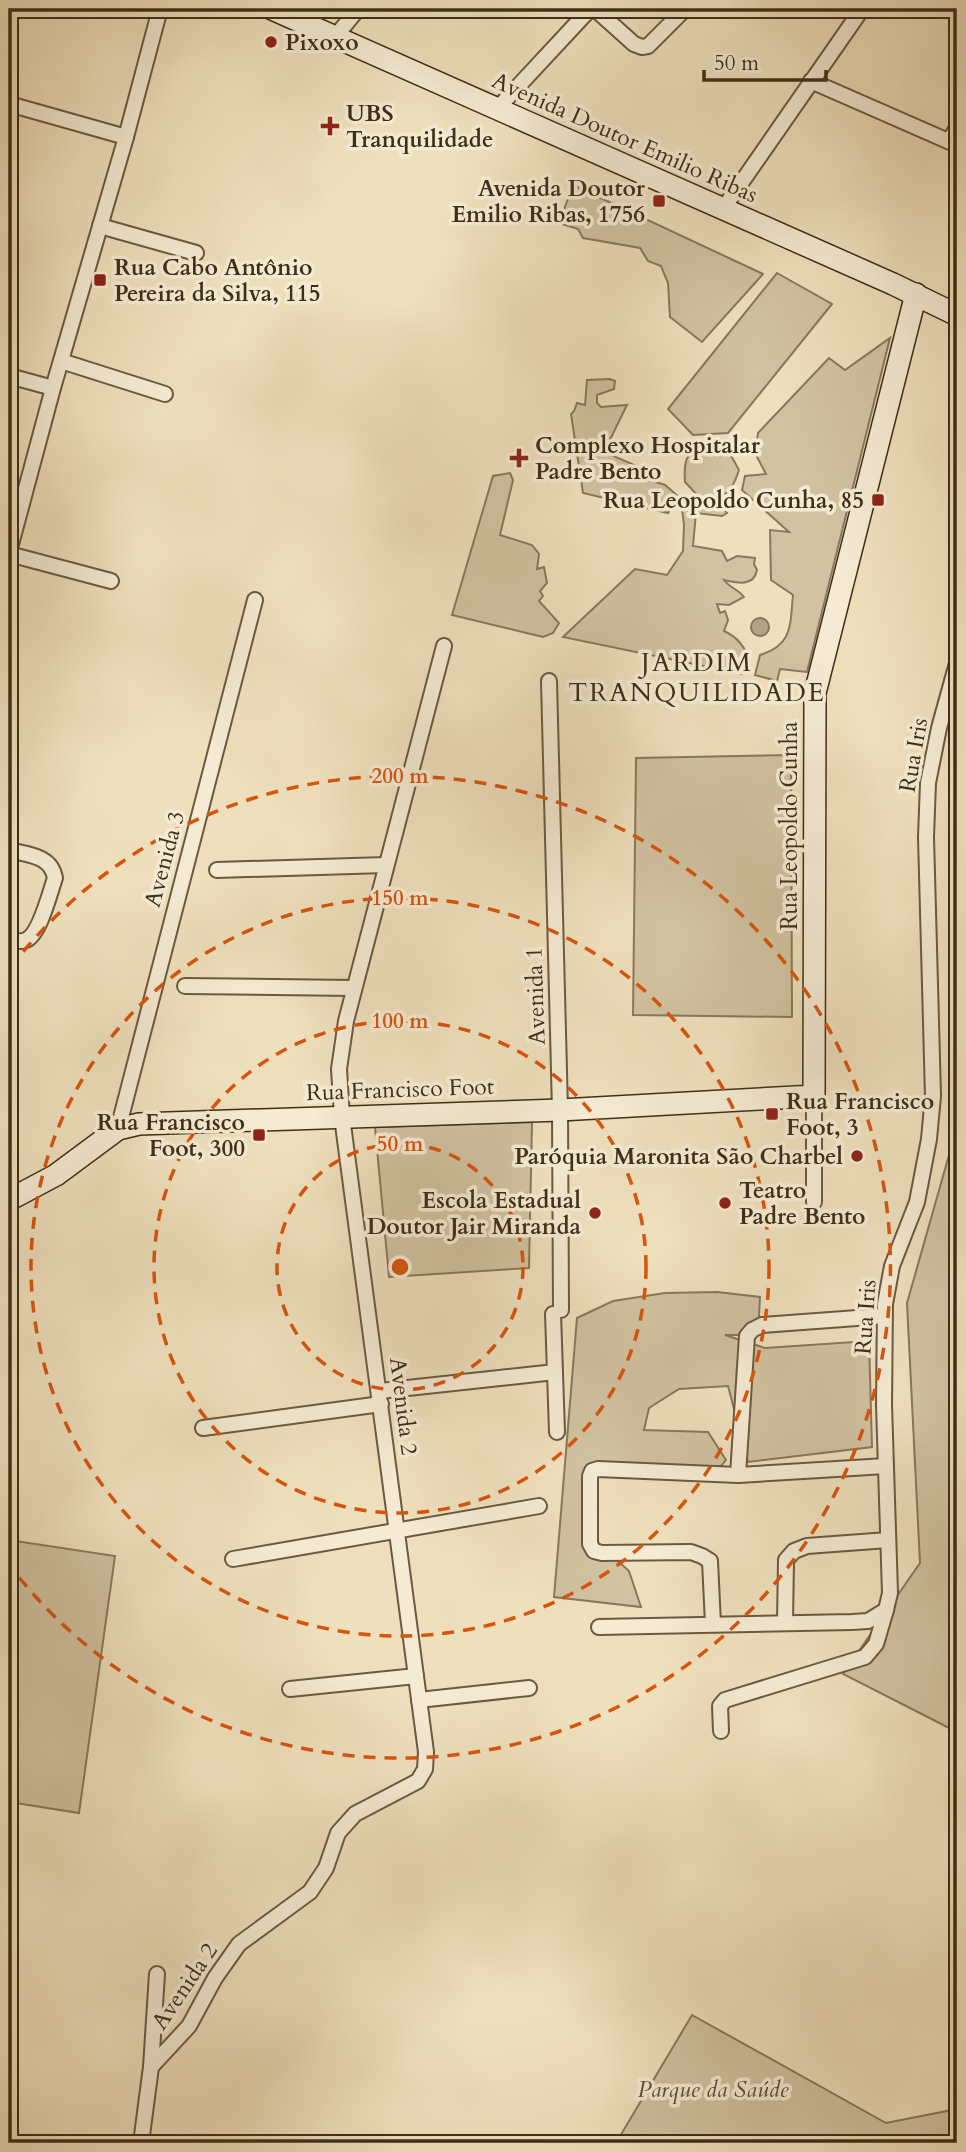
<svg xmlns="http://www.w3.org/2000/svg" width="966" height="2152" font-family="Cardo,serif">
	<rect width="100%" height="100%" fill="#efe0bd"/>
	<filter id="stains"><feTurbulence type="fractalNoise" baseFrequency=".00286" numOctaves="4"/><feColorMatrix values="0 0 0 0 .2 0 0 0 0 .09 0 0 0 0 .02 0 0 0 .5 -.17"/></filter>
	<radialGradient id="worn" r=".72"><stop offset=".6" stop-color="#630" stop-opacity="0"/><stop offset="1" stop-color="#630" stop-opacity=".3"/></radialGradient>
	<!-- green -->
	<g fill="#d1c2a1" stroke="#88785c" stroke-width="2">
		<polygon points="573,185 763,274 702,342 670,317 668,283 661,266 648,261 640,248 583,238 578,229 559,223"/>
		<polygon points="777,273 832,304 728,433 693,435 668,409"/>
		<path d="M890 338 807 672 780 669 777 681 755 675 760 655C793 645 790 625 793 595L771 580 770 530 789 532 742 490 745 476 766 474 755 453 758 433 829 358 845 370Z"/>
		<polygon points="610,379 615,381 614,389 597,395 597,403 601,407 627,405 604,452 639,467 647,479 665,485 679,497 668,513 583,493 571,414 574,411 577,403 585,405 587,380"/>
		<path d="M714 444 729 452 739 470C731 495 725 499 699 497L685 482C683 454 688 451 714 444Z"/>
		<polygon points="510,473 513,480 500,535 532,545 539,554 537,569 544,567 547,583 540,591 543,596 539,601 559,623 553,633 543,637 452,615 493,476"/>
		<path d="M688 502H719L727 513 722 516 696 513 693 546 722 551 727 561 737 556 755 558 754 564 757 570C754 587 737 583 724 580 730 588 738 589 744 597L729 605 717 604 720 613 725 611 728 620 724 631C738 637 746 648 750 663L742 674 563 637 635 569 667 575 683 551 684 525 682 509Z"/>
		<polygon points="791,755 792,1017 633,1015 636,758"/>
		<polygon points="532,1122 529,1268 389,1277 375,1127"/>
		<polygon points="955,1134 957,1134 957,1732 843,1674 920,1563 907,1303"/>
		<polygon points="717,1292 760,1297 758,1335 725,1335 765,1348 869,1341 872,1447 748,1462 728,1386 679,1389 649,1408 644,1430 708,1432 726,1460 721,1466 598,1471 596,1534 597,1542 629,1571 641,1607 554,1597 577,1318 613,1301 665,1293"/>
		<polygon points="9,1540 115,1556 79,1813 9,1802"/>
		<polygon points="692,2015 886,2123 957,2109 957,2143 616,2143"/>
	</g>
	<!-- water -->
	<circle fill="#b3a385" stroke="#857459" stroke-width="2" cx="760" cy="627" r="9"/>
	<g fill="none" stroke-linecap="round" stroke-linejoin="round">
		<!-- street casing -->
		<g stroke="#6b5a41" stroke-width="18">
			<g id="street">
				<polyline points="595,9 634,44 642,47 648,46 685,9"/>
				<polyline points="335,37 358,9"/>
				<polyline points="811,81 957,145"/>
				<polyline points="9,104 126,137"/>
				<polyline points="496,110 590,9"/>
				<polyline points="949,141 957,128"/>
				<polyline points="723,209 862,9"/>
				<polyline points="100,226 196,253"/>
				<polyline points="61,361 165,394"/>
				<polyline points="9,376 53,388"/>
				<polyline points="9,552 53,388 126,137 160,9"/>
				<polyline points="9,554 111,581"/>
				<polyline points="549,681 560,1110 561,1310"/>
				<path d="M9 850C28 855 51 855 55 878 50 892 40 934 26 940 20 943 14 940 9 939"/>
				<polyline points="217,870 386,865"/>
				<polyline points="185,986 354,988"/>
				<polyline points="118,1129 255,600"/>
				<polyline points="814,1202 814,1096"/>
				<polyline points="553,1314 557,1432"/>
				<polyline points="380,1391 555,1372"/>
				<polyline points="203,1428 381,1404"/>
				<polyline points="738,1475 747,1336 752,1330 762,1325 884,1316"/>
				<polyline points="233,1559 539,1506"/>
				<polyline points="785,1623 786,1560 794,1551 807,1546 888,1540"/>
				<polyline points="713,1624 710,1561 702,1556 691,1552 602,1553 594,1551 590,1544 590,1476 592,1471 598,1469 738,1475 886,1466"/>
				<polyline points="599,1627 852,1622 868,1621 886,1610 890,1593 884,1405 885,1304 892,1266 917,1202 929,1139 933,1096 926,837 928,783 939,728 957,663"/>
				<polyline points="290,1689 416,1676"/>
				<polyline points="419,1700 529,1688"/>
				<polyline points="721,1731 720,1706 725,1700 865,1657 876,1644 886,1610"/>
				<polyline points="151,2067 189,2026 215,1978 239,1944 310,1892 326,1868 338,1833 355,1814 418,1781 425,1769 426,1752 342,1117 339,1069 346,1021 444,646"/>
				<polyline points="141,2143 151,2067 157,1974"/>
			</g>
		</g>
		<!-- secondary casing -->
		<g stroke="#3f2e18" stroke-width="24">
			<g id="secondary">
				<polyline points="272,9 893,284 957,315"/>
				<polyline points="9,1200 56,1175 118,1129 139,1124 560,1110 814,1096 815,693 916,294"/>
			</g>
		</g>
		<!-- street -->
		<use href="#street" stroke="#f5ebd4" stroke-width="14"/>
		<!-- secondary -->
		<use href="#secondary" stroke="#f5ebd4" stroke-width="21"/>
	</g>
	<!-- distance rings -->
	<g fill="none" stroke="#d7550d" stroke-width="3.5" stroke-dasharray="12 9">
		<circle cx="400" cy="1267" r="123"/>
		<circle cx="400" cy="1267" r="246"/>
		<circle cx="400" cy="1267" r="369"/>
		<path d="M10 968A491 491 0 1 1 10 1566"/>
	</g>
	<!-- markers -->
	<g fill="#8f2418" stroke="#f5ebd4" stroke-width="2.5">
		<circle cx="271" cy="42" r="7"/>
		<path d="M326.5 115.5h7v7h7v7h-7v7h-7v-7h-7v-7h7z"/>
		<rect x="652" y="194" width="14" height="14" rx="3.5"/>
		<rect x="93" y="273" width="14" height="14" rx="3.5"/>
		<path d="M515.5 447.5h7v7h7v7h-7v7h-7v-7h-7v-7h7z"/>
		<rect x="871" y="493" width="14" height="14" rx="3.5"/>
		<rect x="765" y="1107" width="14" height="14" rx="3.5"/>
		<rect x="252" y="1128" width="14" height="14" rx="3.5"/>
		<circle cx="857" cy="1156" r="7"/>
		<circle cx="725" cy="1203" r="7"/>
		<circle cx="595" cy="1213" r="7"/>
	</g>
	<g text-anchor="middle" stroke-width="7" stroke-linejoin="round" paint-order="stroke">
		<!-- poi labels -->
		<g font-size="23" font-weight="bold" fill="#3f2e18" stroke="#f5ebd4" text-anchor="start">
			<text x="285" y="50">Pixoxo</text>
			<text x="346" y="121">UBS<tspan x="346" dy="26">Tranquilidade</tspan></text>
			<text x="645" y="196" text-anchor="end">Avenida Doutor<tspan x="645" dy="26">Emilio Ribas, 1756</tspan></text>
			<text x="114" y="275">Rua Cabo Antônio<tspan x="114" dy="26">Pereira da Silva, 115</tspan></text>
			<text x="535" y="453">Complexo Hospitalar<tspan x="535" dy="26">Padre Bento</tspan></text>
			<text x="864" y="508" text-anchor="end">Rua Leopoldo Cunha, 85</text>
			<text x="786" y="1109">Rua Francisco<tspan x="786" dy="26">Foot, 3</tspan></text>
			<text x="245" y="1130" text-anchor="end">Rua Francisco<tspan x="245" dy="26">Foot, 300</tspan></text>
			<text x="843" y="1164" text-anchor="end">Paróquia Maronita São Charbel</text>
			<text x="739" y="1198">Teatro<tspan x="739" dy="26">Padre Bento</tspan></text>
			<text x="581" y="1208" text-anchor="end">Escola Estadual<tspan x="581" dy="26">Doutor Jair Miranda</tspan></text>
		</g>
		<!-- street labels -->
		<g font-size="23" fill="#3f2e18" stroke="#f5ebd4">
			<text transform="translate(625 137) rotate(24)" y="8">Avenida Doutor Emilio Ribas</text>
			<text transform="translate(913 755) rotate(-80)" y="8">Rua Iris</text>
			<text transform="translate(789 826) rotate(-90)" y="8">Rua Leopoldo Cunha</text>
			<text transform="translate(164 859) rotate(-75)" y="8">Avenida 3</text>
			<text transform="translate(535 996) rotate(-92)" y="8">Avenida 1</text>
			<text transform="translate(400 1089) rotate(-2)" y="8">Rua Francisco Foot</text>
			<text transform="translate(865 1317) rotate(-86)" y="8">Rua Iris</text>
			<text transform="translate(404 1406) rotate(83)" y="8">Avenida 2</text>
			<text transform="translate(184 1986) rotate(-56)" y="8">Avenida 2</text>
		</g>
		<!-- park labels -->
		<g font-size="23" font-style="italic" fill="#5c4c33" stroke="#f5ebd4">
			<text x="713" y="2097">Parque da Saúde</text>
		</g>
		<!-- quarter labels -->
		<g font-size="26" letter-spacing="2" fill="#3f2e18" stroke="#f5ebd4">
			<text x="697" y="671">JARDIM<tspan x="697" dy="30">TRANQUILIDADE</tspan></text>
		</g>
	</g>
	<circle cx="400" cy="1267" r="10" fill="#d7550d" stroke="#f5ebd4" stroke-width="3.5"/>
	<g font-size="21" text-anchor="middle" font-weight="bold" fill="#d7550d" stroke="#f5ebd4" stroke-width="7" stroke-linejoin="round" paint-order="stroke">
		<text x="400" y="783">200 m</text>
		<text x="400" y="905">150 m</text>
		<text x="400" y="1028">100 m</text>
		<text x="400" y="1151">50 m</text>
	</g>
	<!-- margin -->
	<rect width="966" height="2152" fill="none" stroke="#efe0bd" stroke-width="35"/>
	<rect x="10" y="10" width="945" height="2131" fill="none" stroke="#3f2e18" stroke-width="3.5"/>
	<rect x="18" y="18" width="931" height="2117" fill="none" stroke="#3f2e18" stroke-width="2"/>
	<!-- scale -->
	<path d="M704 70v10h122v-10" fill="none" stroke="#3f2e18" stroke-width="3.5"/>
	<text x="714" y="70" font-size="21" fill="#3f2e18" stroke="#f5ebd4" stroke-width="5" paint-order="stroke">50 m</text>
	<rect width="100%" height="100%" filter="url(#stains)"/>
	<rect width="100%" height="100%" fill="url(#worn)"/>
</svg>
